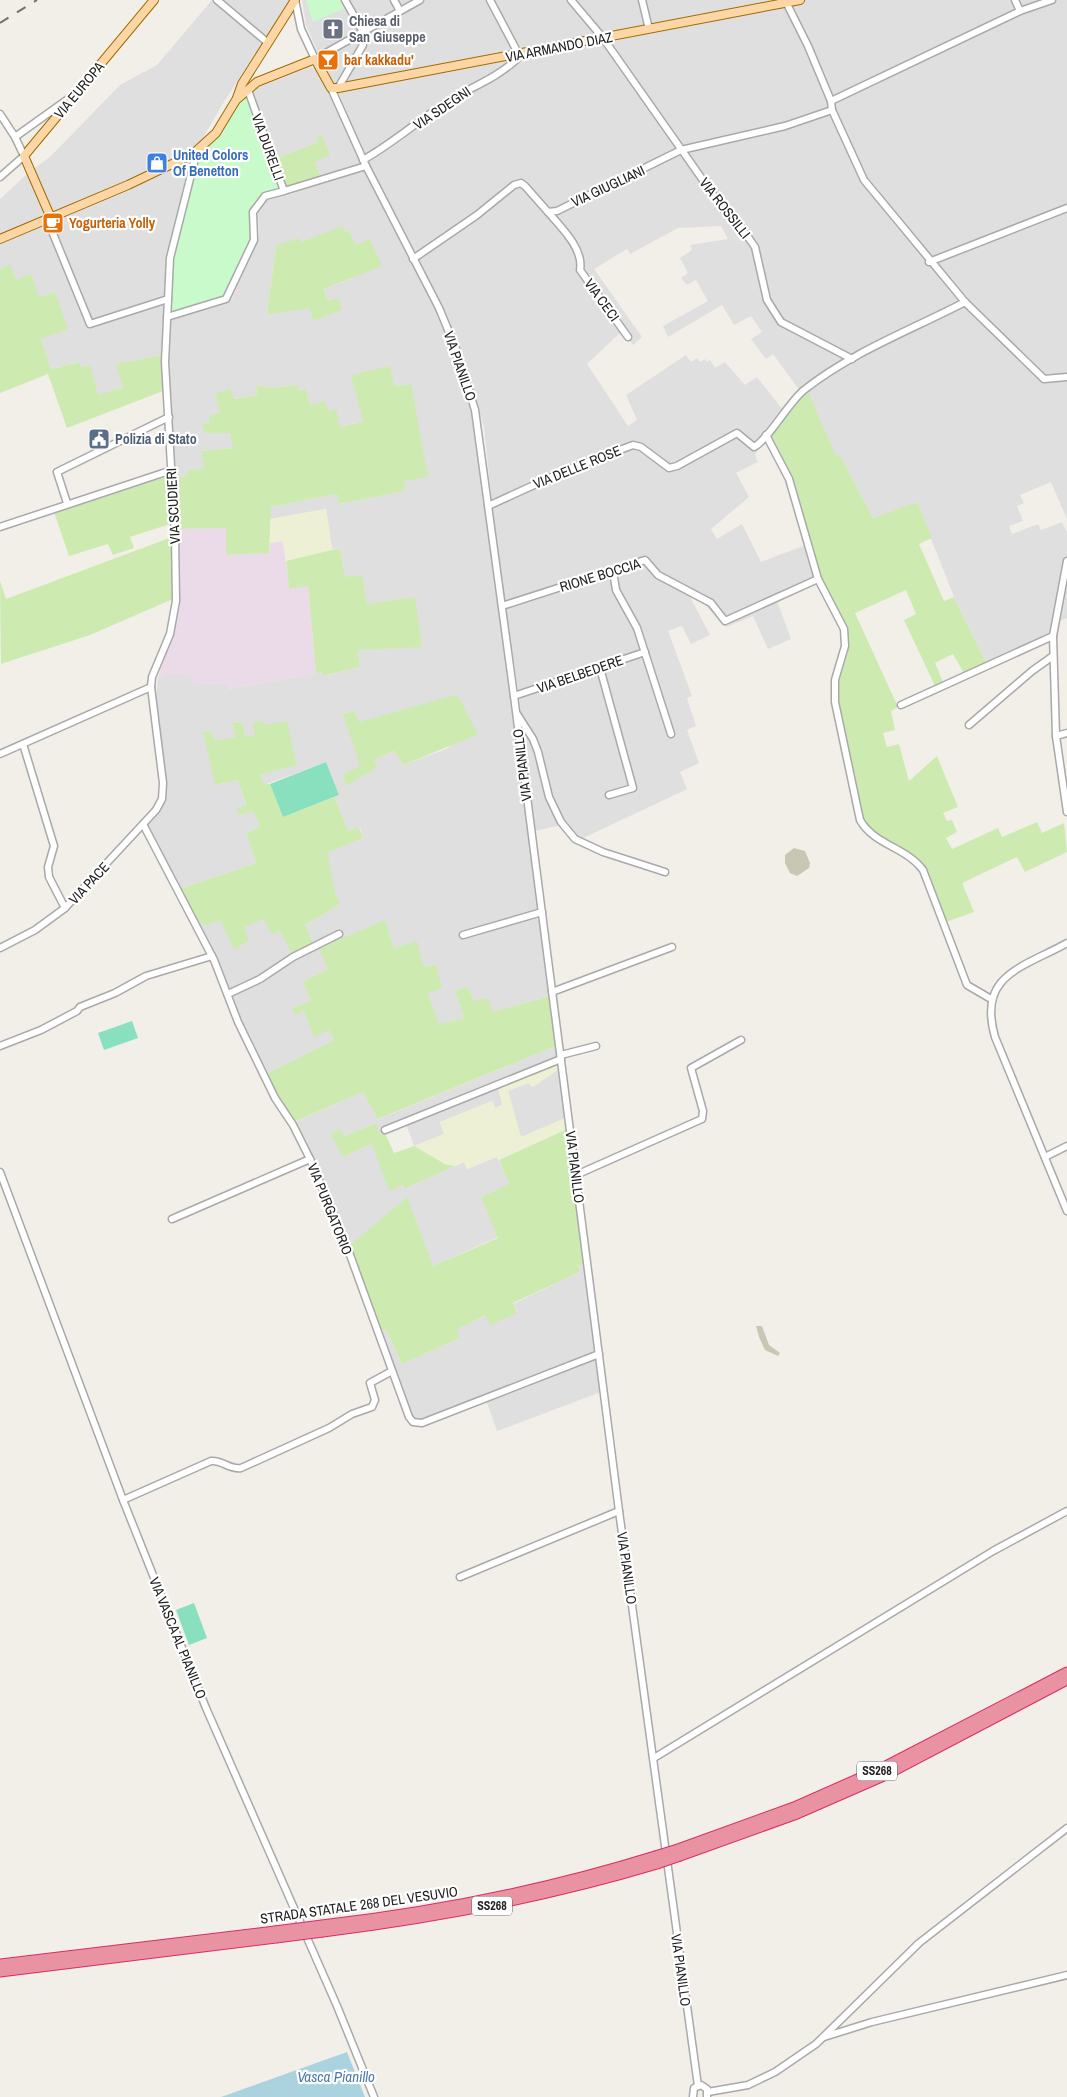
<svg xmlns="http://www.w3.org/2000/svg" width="1067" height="2097" font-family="'Archivo Narrow',sans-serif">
	<rect width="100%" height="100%" fill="#f2efe9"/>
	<!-- residential -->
	<g fill="#e0dfdf" fill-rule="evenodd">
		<polygon points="212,0 290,0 222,105 189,162 171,244 161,355 117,364 123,388 98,396 80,367 79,362 51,369 41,339 55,292 39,297 0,269 0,199 28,173 50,157 120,85 157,65"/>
		<polygon points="302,0 1067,0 1067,519 1051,482 1020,495 1024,503 1017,506 1023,521 1009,526 1012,534 1038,524 1041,530 1062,522 1067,532 1067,618 1060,621 1058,636 989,668 954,597 917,503 873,518 840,455 836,457 806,387 800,391 773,354 766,359 751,339 762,332 751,316 734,325 722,305 668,337 663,326 708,301 696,280 687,285 681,278 688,273 680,258 692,250 690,245 728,239 721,226 678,228 630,254 627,249 594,269 642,337 633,345 622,331 587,364 628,426 637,420 626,395 686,355 691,362 697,358 700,362 705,359 707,362 710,360 715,368 725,362 745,385 757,377 786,414 755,454 758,462 736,473 749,497 711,529 717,539 742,524 761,562 811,543 822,582 777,601 791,639 768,649 753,616 726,627 702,602 689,595 710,635 691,644 682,626 668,631 692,696 687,698 696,726 687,730 699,763 680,772 687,789 575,842 562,825 535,831 518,689 497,553 484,427 459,349 363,153 341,98 316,48 306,25"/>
		<polygon points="310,67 315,68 323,82 363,165 321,179 315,162 318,142 277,158 252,90"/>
		<path d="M365 169 454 347 474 419 550 996 492 1012 474 1002 468 987 455 991 464 1018 438 1025 428 993 436 964 424 967 394 948 385 921 328 969 303 981 311 1001 292 1008 304 1011 329 1030 334 1040 268 1073 240 1016 229 986 198 923 202 921 205 926 220 919 244 927 264 918 279 930 314 945 305 925 340 904 333 887 326 853 363 838 360 827 348 831 335 797 339 795 326 762 264 785 260 775 297 764 263 726V721L255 735 246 737 242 722 232 723 235 737 215 742 211 731 203 732 216 785 238 780 246 806 239 815 253 811 260 827 246 833 256 863 180 889 148 825 161 810 166 797V773L156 697 158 678 163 674H192V683L228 684V689L322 672 324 676 360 667 358 650 367 604 345 577 340 548 332 549 326 509 270 519V507L338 494 340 504 404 491 403 481 411 384 394 386 363 421 339 427 328 411 310 405 306 390 299 391 298 385 273 388 256 385 257 395 233 399 215 393 220 413 210 423 203 424 206 433H230L232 448 201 451 205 468 188 470 187 476 175 478 169 354 171 320 232 299 259 235 258 213 267 199 283 193 285 196ZM349 230 356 245 353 278 324 289 328 301 338 298 313 321 309 307 267 315 276 245 300 239 302 242ZM355 711 358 722 452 744 446 749 404 765 394 751 374 760 343 714Z"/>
		<polygon points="556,1046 558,1063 498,1087 503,1105 495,1108 492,1101 440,1122 444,1134 414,1146 406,1124 380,1134 375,1123 344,1136 342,1157 372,1144 404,1189 464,1162 467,1169 497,1157 510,1184 481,1197 498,1237 433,1266 349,1246 307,1143 295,1122 363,1092 379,1119"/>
		<polygon points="559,1069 565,1118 521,1138 508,1091 528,1083 533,1087"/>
		<polygon points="584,1263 601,1392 497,1431 485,1397 422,1421 415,1419 408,1408 380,1331 386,1330 402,1364 460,1338 456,1329 486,1316 517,1312 513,1304 580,1272 578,1266"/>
	</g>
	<!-- industrial -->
	<polygon fill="#ebdbe8" points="227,528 226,555 269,552 270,543 283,541 289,588 308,585 316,673 228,689 228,684 192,683 191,674 163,674 158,678 180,607 178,529"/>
	<!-- construction -->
	<g fill="#c7c7b4">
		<polygon points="794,848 805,851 810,863 809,868 797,876 790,873 785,863 785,855"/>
		<polygon points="756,1326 762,1326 769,1345 780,1353 778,1356 765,1350 759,1337"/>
	</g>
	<!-- farmland -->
	<g fill="#eef0d5">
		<polygon points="326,509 332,550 286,561 283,541 270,543 270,519"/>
		<polygon points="558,1063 559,1069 532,1087 528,1083 508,1091 521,1137 565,1118 567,1129 499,1160 496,1157 467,1169 464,1162 455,1166 445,1164 414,1146 444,1134 440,1122 492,1101 495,1108 502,1105 498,1087"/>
	</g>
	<!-- grass -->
	<g fill="#cdebb0">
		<polygon points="322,135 330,155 315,162 321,179 287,188 277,158 318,142 317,137"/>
		<polygon points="342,226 345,231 349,230 356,245 370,239 382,266 324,289 328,301 338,298 342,310 313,321 309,308 267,315 276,245 300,238 302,242"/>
		<polygon points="10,264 16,280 31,274 39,297 55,292 68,329 41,339 51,369 80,362 80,367 90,365 98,395 123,388 116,364 161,355 163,391 67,428 48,374 0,393 0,269"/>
		<polygon points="390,366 394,386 411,384 428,477 404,481 405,491 339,504 337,494 271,507 269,553 226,555 226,528 178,529 175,478 187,476 188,470 204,468 201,451 232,448 230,433 205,433 202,424 210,423 209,416 220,413 215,393 229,389 234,399 257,395 256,385 273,388 298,385 299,391 306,389 310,405 325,401 328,411 336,409 340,427 363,421 351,375"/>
		<polygon points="808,391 836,456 840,455 873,518 917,502 932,538 919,544 944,601 954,597 987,664 965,675 953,654 935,663 943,682 935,686 904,620 916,614 906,590 855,613 898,707 891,711 895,730 883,733 887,747 899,744 909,781 937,756 958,807 943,813 947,821 952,820 957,832 946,838 952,849 998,828 1002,837 1037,822 1042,833 1064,823 1067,852 1025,872 1017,857 962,883 974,912 946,922 921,862 914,855 870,829 860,811 839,709 838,686 848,652 847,631 822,582 792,477 772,437 772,433"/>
		<polygon points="168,476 170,524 130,537 134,548 113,555 108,544 69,556 54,512"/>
		<polygon points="172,537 173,599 90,635 1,664 0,581 6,599"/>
		<polygon points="340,548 345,577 362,575 367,604 415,597 422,647 358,650 360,667 323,676 322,672 316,673 308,586 289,589 286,561"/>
		<polygon points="455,695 460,700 478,734 404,765 394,751 374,760 377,767 347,786 342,775 360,766 343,714 355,711 359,722"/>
		<polygon points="263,720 264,725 287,721 297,765 260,775 264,784 270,784 283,817 335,797 348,831 359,827 363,838 327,853 335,892 340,904 305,925 314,945 293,955 280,931 272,935 264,919 244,927 249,941 234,949 220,920 205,926 202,922 198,923 180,889 256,863 246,833 260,827 253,811 239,815 237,809 246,805 238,780 215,785 203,732 211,731 215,741 235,737 232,723 242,722 246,737 255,735 253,723"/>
		<polygon points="385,920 394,948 417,941 424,967 436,964 442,988 428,993 439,1024 464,1018 455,991 468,987 474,1001 488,998 492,1012 550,996 556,1046 378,1119 363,1092 294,1122 276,1093 268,1073 334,1040 329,1030 314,1037 304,1011 294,1014 292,1008 311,1001 303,981 328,969 319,948"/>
		<polygon points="376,1123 380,1134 385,1133 394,1153 414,1146 445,1164 455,1166 404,1189 402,1185 389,1191 372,1144 342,1157 331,1134 341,1129 344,1136"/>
		<polygon points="567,1129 584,1263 578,1266 580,1272 513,1303 517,1313 490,1325 485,1316 457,1329 460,1338 402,1364 386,1330 380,1331 349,1246 407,1197 433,1266 498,1238 481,1197 509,1184 499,1160"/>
	</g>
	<!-- park -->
	<g fill="#c8facc">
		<polygon points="306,0 340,0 345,8 313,22"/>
		<polygon points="247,93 281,189 264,193 250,211 252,240 224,297 170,314 173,258 199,152 238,102"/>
	</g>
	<!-- pitch -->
	<g fill="#88e0be">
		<polygon points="326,762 339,795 283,817 270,784"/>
		<polygon points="132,1021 138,1038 104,1050 98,1033"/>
		<polygon points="194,1603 207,1638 189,1645 176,1610"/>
	</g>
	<!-- water -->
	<polygon fill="#aad3df" points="347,2052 365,2097 221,2097"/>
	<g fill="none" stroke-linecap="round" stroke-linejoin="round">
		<!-- minor casing -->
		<g stroke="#a9a9a9" stroke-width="9">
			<g id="minor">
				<polyline points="217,0 268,43"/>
				<polyline points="295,0 301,29 315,59 420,0"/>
				<polyline points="345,0 363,32"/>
				<polyline points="394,0 400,11"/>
				<polyline points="571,0 603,38 726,213 741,227 755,247 767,300 781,322 852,359"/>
				<polyline points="642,0 649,29"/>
				<polyline points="785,0 808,46 831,101 832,110 864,180 965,302 1044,379 1067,377"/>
				<polyline points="1015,0 1020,11"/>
				<polyline points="331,88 366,166 439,308 456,349 475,410 514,696 619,1511 698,2086"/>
				<polyline points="338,88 363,45 359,34"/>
				<polyline points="831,101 1020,11 1052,0"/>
				<polyline points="0,114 15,137 24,156 0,177"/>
				<polyline points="15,137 71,97"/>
				<path d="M363 160C395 142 421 118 452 99 474 86 498 77 517 59L519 55 490 0"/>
				<polyline points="284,191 366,166"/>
				<path d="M548 212C561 227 584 249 580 270L628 337"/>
				<polyline points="47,219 90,324 168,299"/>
				<polyline points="413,259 477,215 514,185 521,183 525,186 548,212 557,211 681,150 785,126 832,110"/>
				<polyline points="929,262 1067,208"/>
				<polyline points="167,317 226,299 254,240 253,212 265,196 284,191 248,90"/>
				<path d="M766 435 789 479 818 579 844 629 845 646 835 680V702L860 820C874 845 906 847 923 870L967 985 991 999"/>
				<polyline points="67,503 57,472 169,417"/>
				<path d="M488 506 567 470 633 445 641 447 669 468 677 466 737 433 754 447C769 439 788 403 804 390 852 352 911 330 965 302"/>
				<polyline points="0,527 172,470"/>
				<polyline points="1067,561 1053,636 1056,736 1067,812"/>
				<polyline points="613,571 616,590 637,628 671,734"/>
				<polyline points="502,606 645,560 658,575 711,603 725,621 818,579"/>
				<polyline points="600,668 633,788 609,795"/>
				<polyline points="514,696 645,652"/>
				<polyline points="901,705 1053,636"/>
				<polyline points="517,714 533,739 538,752 549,797 561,822 575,839 603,852 665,872"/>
				<polyline points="969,725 1032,671 1053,656"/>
				<polyline points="1056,736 1067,733"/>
				<polyline points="23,744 54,846 48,867 49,877 65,908"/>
				<polyline points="0,754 151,687"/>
				<polyline points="144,826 214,960 238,1022 275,1098 293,1125 310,1159 346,1244 409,1417 413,1422 422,1423 599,1354"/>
				<polyline points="463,935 542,912"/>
				<path d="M1067 943C1022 968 977 975 995 1037L1067 1211"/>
				<polyline points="0,948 35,930 65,908 156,810 162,799 163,783 151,687 152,677 170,634 176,601 175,535 165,362 170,258 197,151"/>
				<polyline points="552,992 672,947"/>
				<polyline points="228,994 260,979 293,957 339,934"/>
				<polyline points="0,1046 41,1030 77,1011 80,1007 115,993 146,976 212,956"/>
				<polyline points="561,1055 596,1046"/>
				<polyline points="385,1130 561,1059"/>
				<polyline points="1045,1157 1067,1146"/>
				<polyline points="0,1172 123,1500 206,1708 337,2006 374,2097"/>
				<polyline points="576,1175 702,1119 703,1111 691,1068 741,1040"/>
				<polyline points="172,1219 310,1159"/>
				<path d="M123 1500 211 1461C223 1460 229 1470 241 1468L329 1428 352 1414 372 1407 375 1400 370 1383 392 1371"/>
				<polyline points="460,1577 619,1511"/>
				<polyline points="654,1758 993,1551 1067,1511"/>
				<polyline points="824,2037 872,2022 1067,1975"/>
				<polyline points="708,2092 748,2085 775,2072 816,2044 919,1943 1067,1828"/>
				<polyline points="693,2097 694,2088 701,2085 707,2089 707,2097"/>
			</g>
		</g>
		<!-- major casing -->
		<g stroke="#a06b00" stroke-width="10">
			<g id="major">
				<polyline points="237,98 242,84 295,0"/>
				<polyline points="51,218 24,156 154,0"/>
				<polyline points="0,239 128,185 193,154 216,133 236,100 257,82 315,59 331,88 338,88 800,0"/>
			</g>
		</g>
		<!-- highway casing -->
		<g stroke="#dc2a67" stroke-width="11">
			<g id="highway">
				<polyline points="678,1849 794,1807 880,1769 1067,1672"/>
				<polyline points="680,1856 797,1814 884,1776 1067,1680"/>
				<path d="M322 1925C435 1912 546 1890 655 1856"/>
				<path d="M323 1932C436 1918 547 1897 657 1864"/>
				<polyline points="0,1964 275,1931"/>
				<polyline points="0,1972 276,1938"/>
			</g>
		</g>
		<!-- minor -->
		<use href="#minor" stroke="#fff" stroke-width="6"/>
		<!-- major -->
		<use href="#major" stroke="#fcd6a4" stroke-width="8"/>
		<!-- highway -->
		<use href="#highway" stroke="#e892a2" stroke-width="9"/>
		<!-- rail -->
		<polyline stroke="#707070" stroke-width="2" stroke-dasharray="10 10" stroke-linecap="butt" points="0,23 37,0"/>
		<!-- highway-bridge casing -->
		<g stroke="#dc2a67" stroke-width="11" stroke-linecap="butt">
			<g id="highway-bridge">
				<polyline points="655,1856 678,1849"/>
				<polyline points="657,1864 680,1856"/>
				<polyline points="275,1931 322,1925"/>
				<polyline points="276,1938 323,1932"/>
			</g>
		</g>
		<!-- highway-bridge -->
		<use href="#highway-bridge" stroke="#e892a2" stroke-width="9"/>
	</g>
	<!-- icons -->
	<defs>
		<g id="church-square" transform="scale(1.125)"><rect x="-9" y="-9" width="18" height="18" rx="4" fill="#6b7280" stroke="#fff"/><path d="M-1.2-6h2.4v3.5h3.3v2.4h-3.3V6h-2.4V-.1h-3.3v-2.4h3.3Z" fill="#fff"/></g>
		<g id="bar-square" transform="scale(1.125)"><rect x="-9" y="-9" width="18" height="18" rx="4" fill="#e8710a" stroke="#fff"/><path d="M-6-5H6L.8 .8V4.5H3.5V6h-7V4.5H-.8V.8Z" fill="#fff"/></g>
		<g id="shop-square" transform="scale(1.125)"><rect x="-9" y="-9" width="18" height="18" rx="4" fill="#3f7fe0" stroke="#fff"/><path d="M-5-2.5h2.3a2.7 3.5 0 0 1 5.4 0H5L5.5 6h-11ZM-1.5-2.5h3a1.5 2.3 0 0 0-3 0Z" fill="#fff"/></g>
		<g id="cafe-square" transform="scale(1.125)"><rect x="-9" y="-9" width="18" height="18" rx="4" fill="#e8710a" stroke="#fff"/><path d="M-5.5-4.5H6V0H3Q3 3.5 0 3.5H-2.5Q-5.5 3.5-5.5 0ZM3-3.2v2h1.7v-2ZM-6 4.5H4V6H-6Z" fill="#fff"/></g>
		<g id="civic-square" transform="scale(1.125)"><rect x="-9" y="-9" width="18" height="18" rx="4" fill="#5c6f8a" stroke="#fff"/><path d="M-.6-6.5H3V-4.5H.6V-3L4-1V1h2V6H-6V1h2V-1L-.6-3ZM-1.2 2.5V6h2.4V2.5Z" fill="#fff"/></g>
	</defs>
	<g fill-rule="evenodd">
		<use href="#church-square" x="333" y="29"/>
		<use href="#bar-square" x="328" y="60"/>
		<use href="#shop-square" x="157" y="163"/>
		<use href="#cafe-square" x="53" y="223"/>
		<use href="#civic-square" x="99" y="439"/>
	</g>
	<g text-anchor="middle" stroke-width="4.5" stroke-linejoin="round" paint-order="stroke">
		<!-- shield labels -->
		<g fill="#fff" stroke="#646464" stroke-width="1">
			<rect x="857" y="1761.5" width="40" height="19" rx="4"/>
			<rect x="472" y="1896.5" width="40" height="19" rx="4"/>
		</g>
		<g font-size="12" font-weight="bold" fill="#222">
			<text x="877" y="1775">SS268</text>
			<text x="492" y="1910">SS268</text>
		</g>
		<!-- worship labels -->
		<g font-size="14" font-weight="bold" fill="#5b616d" stroke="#fff" text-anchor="start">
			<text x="349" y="26">Chiesa di<tspan x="349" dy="16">San Giuseppe</tspan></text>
		</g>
		<!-- street labels -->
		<g font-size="14" fill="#222" stroke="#fff">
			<text transform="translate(559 47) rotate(-11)" y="5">VIA ARMANDO DIAZ</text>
			<text transform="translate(79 90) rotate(-50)" y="5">VIA EUROPA</text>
			<text transform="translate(442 108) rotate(-34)" y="5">VIA SDEGNI</text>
			<text transform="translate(268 147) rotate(70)" y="5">VIA DURELLI</text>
			<text transform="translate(608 186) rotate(-25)" y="5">VIA GIUGLIANI</text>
			<text transform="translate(725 208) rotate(52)" y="5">VIA ROSSILLI</text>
			<text transform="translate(602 300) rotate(54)" y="5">VIA CECI</text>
			<text transform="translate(460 366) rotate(71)" y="5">VIA PIANILLO</text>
			<text transform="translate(577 467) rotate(-22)" y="5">VIA DELLE ROSE</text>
			<text transform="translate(173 506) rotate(-93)" y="5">VIA SCUDIERI</text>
			<text transform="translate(600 575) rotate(-17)" y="5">RIONE BOCCIA</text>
			<text transform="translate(580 674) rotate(-19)" y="5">VIA BELBEDERE</text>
			<text transform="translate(522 765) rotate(-97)" y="5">VIA PIANILLO</text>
			<text transform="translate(89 883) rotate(-47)" y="5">VIA PACE</text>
			<text transform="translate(575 1167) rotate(83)" y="5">VIA PIANILLO</text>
			<text transform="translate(330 1209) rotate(68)" y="5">VIA PURGATORIO</text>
			<text transform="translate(627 1568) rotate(82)" y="5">VIA PIANILLO</text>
			<text transform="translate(178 1638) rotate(68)" y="5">VIA VASCA AL PIANILLO</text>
			<text transform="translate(359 1905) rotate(-8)" y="5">STRADA STATALE 268 DEL VESUVIO</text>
			<text transform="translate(681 1970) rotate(82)" y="5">VIA PIANILLO</text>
		</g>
		<!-- food labels -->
		<g font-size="14" font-weight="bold" fill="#c56008" stroke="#fff" text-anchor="start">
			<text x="344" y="65">bar kakkadu'</text>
			<text x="69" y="228">Yogurteria Yolly</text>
		</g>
		<!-- shop labels -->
		<g font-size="14" font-weight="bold" fill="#366cbe" stroke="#fff" text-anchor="start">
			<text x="173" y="160">United Colors<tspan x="173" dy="16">Of Benetton</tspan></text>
		</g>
		<!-- service labels -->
		<g font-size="14" font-weight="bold" fill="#4e5e75" stroke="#fff" text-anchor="start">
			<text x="115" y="444">Polizia di Stato</text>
		</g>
		<!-- water labels -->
		<g font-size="15" font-style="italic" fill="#4a7aab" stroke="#fff">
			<text x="336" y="2082">Vasca Pianillo</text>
		</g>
	</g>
</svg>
